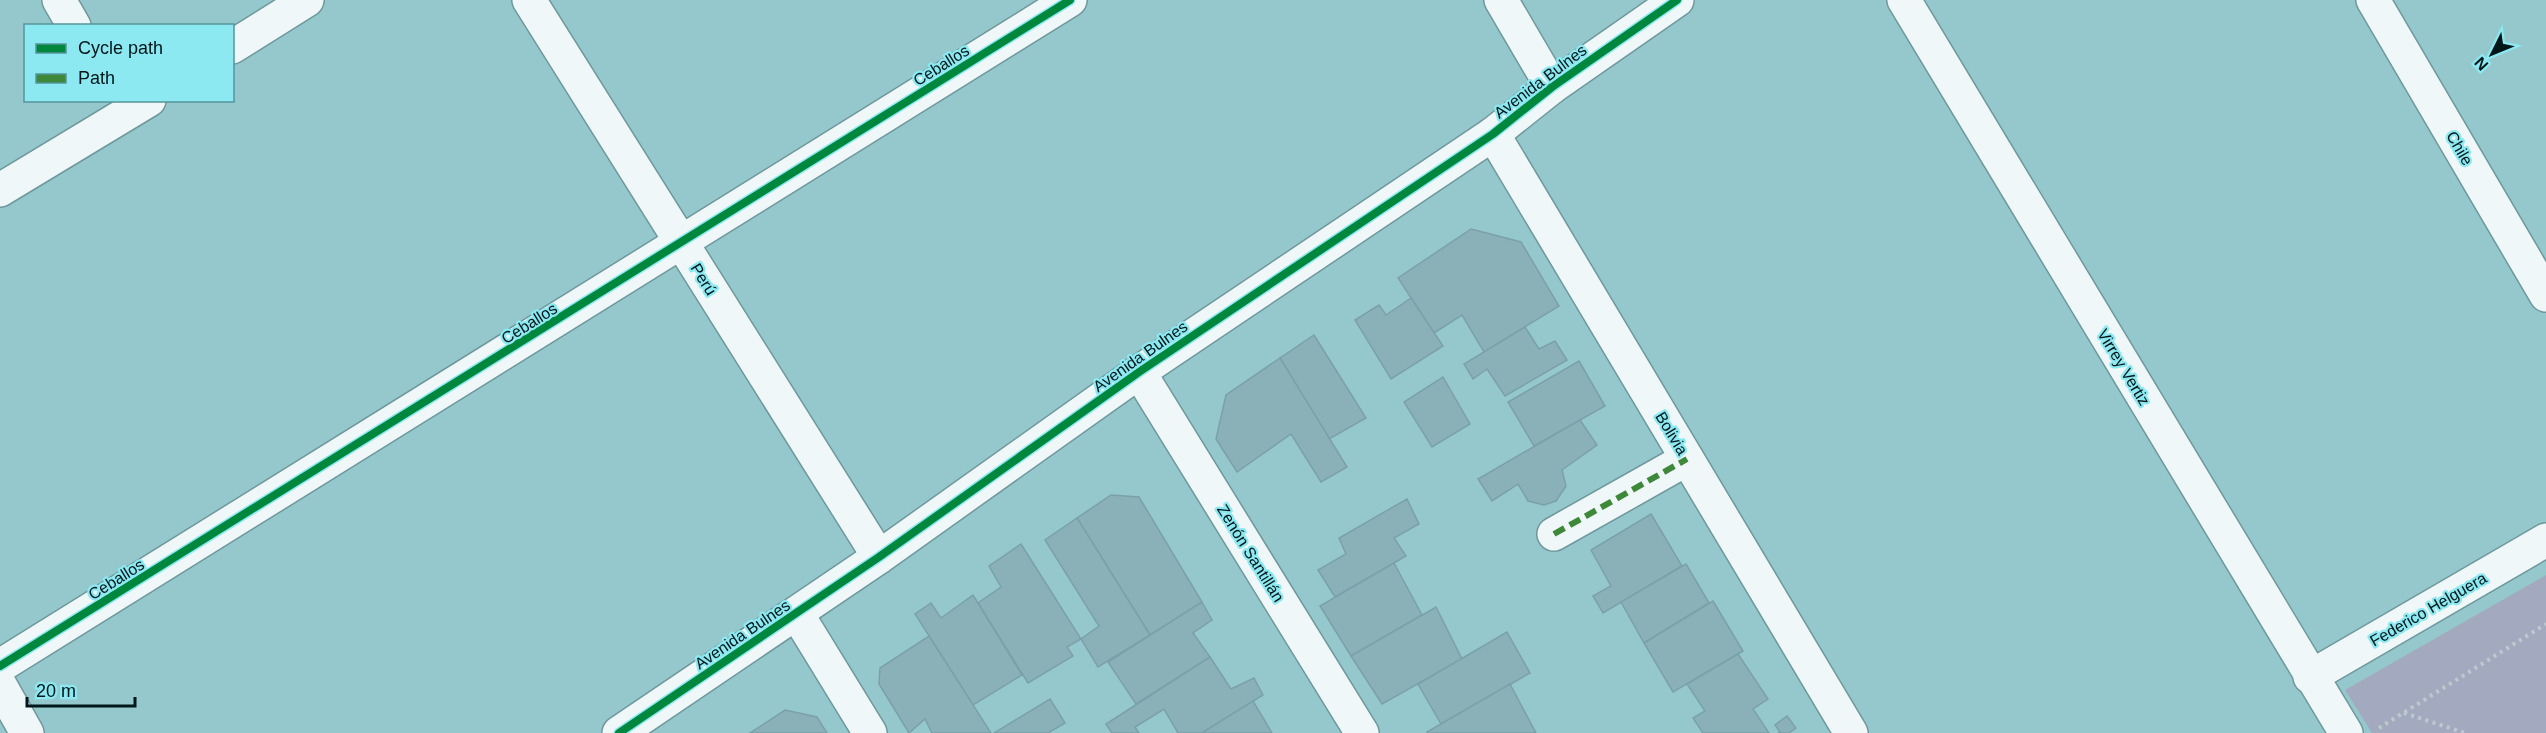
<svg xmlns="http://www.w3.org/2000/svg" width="2546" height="733" font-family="Helvetica,sans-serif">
	<rect width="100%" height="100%" fill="#95c8cd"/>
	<!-- green -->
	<polygon fill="#a3aabf" points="2546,575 2546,733 2372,733 2345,690"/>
	<!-- building -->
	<g fill="#8bb1b8" stroke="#7aa1a9" stroke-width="1.5">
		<polygon points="1471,229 1521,242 1559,306 1484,352 1462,315 1434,333 1398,278"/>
		<polygon points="1411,298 1443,346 1391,379 1355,320 1379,305 1386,315"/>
		<polygon points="1525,327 1539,349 1555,341 1567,360 1505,396 1487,369 1473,379 1464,364"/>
		<polygon points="1314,335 1366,418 1329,439 1280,358"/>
		<polygon points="1280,358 1347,467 1321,482 1291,434 1237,472 1216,439 1226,395"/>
		<polygon points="1579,361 1605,406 1534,446 1508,402"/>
		<polygon points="1443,377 1470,424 1432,447 1404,402"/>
		<polygon points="1580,420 1597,445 1562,470 1566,486 1556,501 1544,505 1528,501 1518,484 1492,501 1478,479"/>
		<polygon points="1111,495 1139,497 1202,602 1150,635 1077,518"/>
		<polygon points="1407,499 1419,524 1394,538 1406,556 1335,597 1318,570 1346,554 1339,538"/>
		<polygon points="1651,514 1682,566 1603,613 1593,596 1611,586 1591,550"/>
		<polygon points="1077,518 1150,635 1098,667 1081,639 1099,626 1045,540"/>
		<polygon points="1021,544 1081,639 1067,647 1073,656 1028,683 978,603 1001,587 989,566"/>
		<polygon points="1394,563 1422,615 1351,656 1320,606"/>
		<polygon points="1686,564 1709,603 1644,643 1621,602"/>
		<polygon points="973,595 1022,675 973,705 915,614 931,603 941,618"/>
		<polygon points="1713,601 1743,651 1673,692 1644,643"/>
		<polygon points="1202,602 1212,620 1193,633 1210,657 1136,704 1108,662"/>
		<polygon points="1436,607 1462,659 1382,704 1351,656"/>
		<polygon points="1507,632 1530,673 1441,724 1418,684"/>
		<polygon points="929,636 991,733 932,733 925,719 909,733 879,684 880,668"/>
		<polygon points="1738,654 1768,699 1753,709 1769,733 1703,733 1693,718 1705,711 1687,684"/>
		<polygon points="1210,657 1231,689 1254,678 1263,695 1202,733 1178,733 1164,709 1135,727 1139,733 1112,733 1106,724"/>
		<polygon points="1510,684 1536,733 1428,733 1427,732"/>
		<polygon points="1050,699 1065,723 1048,733 994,733"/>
		<polygon points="1253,701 1272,733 1202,733"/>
		<polygon points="785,710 817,717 827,733 750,733"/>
		<polygon points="1787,716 1796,728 1789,733 1778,733 1780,732 1775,725"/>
	</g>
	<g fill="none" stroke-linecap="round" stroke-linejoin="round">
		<!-- minor casing -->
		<g stroke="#6e989c" stroke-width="36">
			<g id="minor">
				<polyline points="59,0 74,26"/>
				<polyline points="529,0 879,557"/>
				<polyline points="1501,0 1552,87"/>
				<polyline points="1904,0 2346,733"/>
				<polyline points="2373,0 2546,295"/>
				<polyline points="232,47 307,0"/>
				<polyline points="1493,134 1851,733"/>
				<polyline points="0,190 149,100"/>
				<polyline points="1139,372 1362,733"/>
				<polyline points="1554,534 1687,459"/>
				<polyline points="797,614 870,733"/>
				<polyline points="0,666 1070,0"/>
				<polyline points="2310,677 2546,540"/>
				<polyline points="0,685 27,733"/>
				<polyline points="619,733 879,557 1139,372 1493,134 1552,87 1677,0"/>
			</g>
		</g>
		<!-- path -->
		<g stroke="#bbcbcd" stroke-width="4" stroke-dasharray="3 4.5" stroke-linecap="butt">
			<polyline points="2404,713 2465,733"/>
			<polyline points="2379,728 2546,624"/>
		</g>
		<!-- minor -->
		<use href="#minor" stroke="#eff7f8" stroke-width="33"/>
		<!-- quiet -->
		<polyline stroke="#3e8839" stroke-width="6" stroke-dasharray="12 6" stroke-linecap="butt" points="1554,534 1687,459"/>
		<!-- cycleway casing -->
		<g stroke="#8ce9f1" stroke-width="11">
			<g id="cycleway">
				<polyline points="0,666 1070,0"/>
				<polyline points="619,733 879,557 1139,372 1493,134 1552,87 1677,0"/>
			</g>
		</g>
		<!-- cycleway -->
		<use href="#cycleway" stroke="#00873e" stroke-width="8"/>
	</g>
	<g text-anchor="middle" stroke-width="4.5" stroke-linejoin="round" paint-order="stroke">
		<!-- street labels -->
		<g font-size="16" fill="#001618" stroke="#8ce9f1">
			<text transform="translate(941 65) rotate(-32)" y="6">Ceballos</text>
			<text transform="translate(1540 81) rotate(-37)" y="6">Avenida Bulnes</text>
			<text transform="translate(2460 148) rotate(60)" y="6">Chile</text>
			<text transform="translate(704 279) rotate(58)" y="6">Perú</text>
			<text transform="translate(529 323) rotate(-32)" y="6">Ceballos</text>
			<text transform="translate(1140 356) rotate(-35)" y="6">Avenida Bulnes</text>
			<text transform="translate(2124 367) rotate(59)" y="6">Virrey Vertiz</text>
			<text transform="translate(1672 433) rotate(59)" y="6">Bolivia</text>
			<text transform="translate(1251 553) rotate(58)" y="6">Zenón Santillán</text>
			<text transform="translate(116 579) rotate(-32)" y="6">Ceballos</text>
			<text transform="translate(2428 609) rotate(-30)" y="6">Federico Helguera</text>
			<text transform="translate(742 634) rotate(-34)" y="6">Avenida Bulnes</text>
		</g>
	</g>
	<!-- legend -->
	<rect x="24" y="24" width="210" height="78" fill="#8ce9f1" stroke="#54959a" stroke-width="1.5"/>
	<rect x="36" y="44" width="30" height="9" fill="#00873e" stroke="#54959a" stroke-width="1.5"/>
	<text x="78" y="54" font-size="18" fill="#001618">Cycle path</text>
	<rect x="36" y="74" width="30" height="9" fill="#3e8839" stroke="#54959a" stroke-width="1.5"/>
	<text x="78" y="84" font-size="18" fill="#001618">Path</text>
	<!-- north arrow -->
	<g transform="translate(2492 54) rotate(227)" stroke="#8ce9f1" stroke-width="4.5" paint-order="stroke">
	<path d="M0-4.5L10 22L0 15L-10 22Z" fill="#001618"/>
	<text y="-9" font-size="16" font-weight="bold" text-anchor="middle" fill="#001618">N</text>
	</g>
	<!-- scale -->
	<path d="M27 697v9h108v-9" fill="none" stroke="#001618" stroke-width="3"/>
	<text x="36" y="697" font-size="18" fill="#001618" stroke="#8ce9f1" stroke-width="4.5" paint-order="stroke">20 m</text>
</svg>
